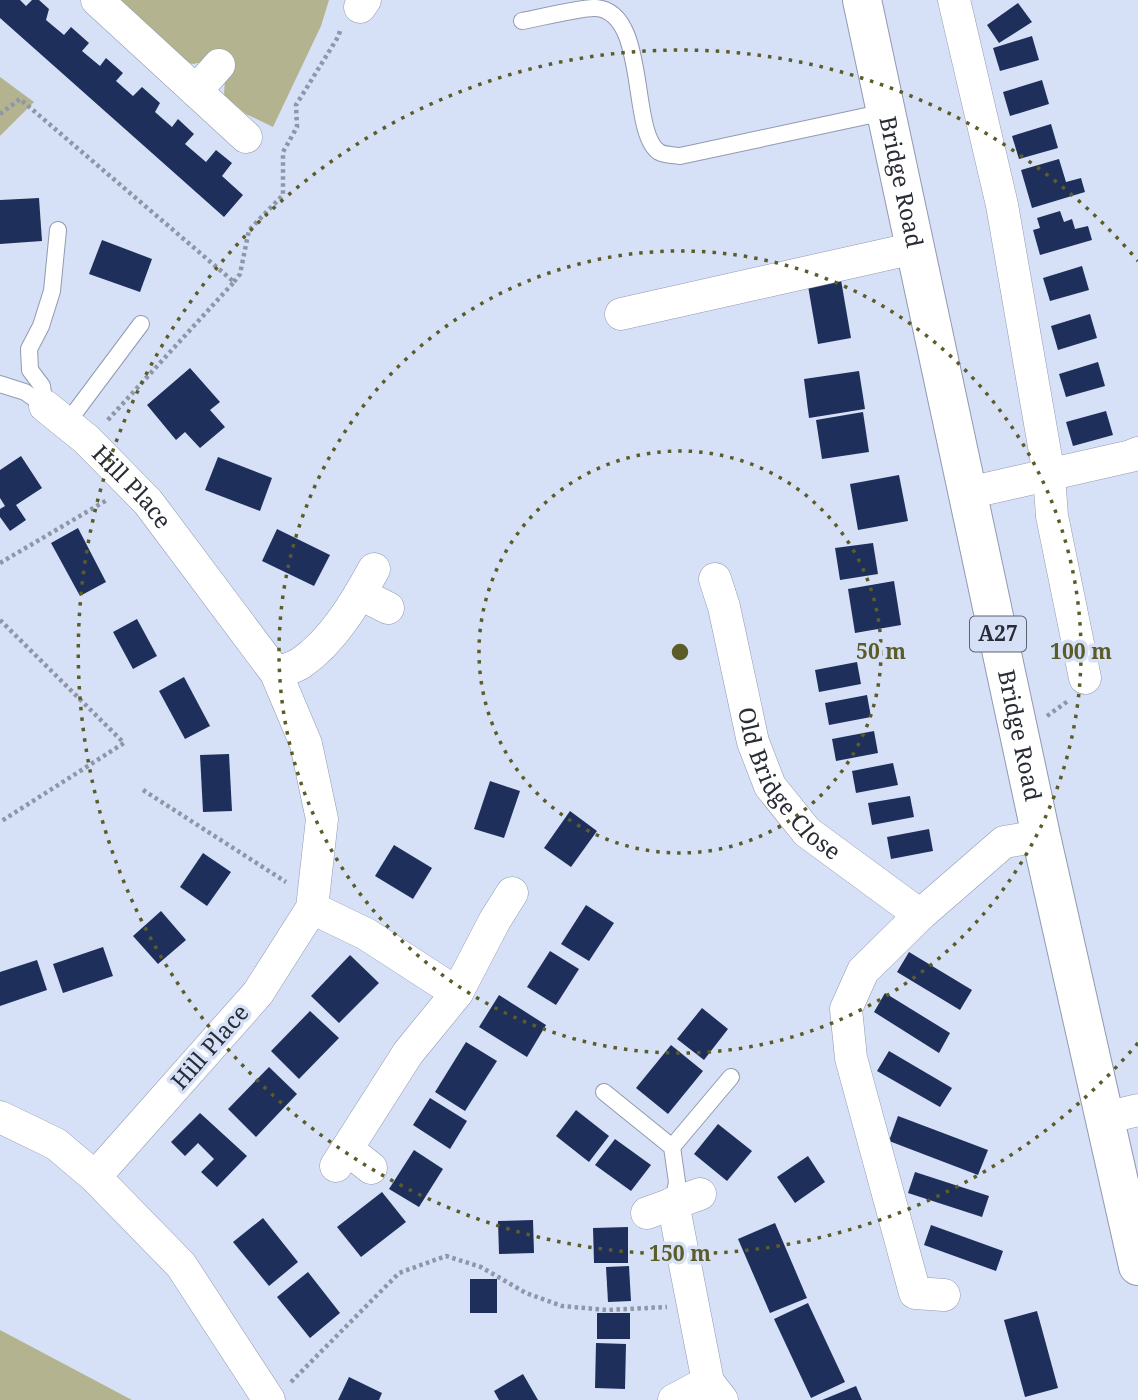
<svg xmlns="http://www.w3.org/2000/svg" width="1138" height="1400" font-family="'Noto Serif',serif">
	<rect width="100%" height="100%" fill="#d6e1f8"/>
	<!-- green -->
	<g fill="#b3b48f">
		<polygon points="114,0 329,0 321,26 273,127 246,114 224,96 225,75 208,61 193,64 177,61"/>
		<polygon points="0,77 34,102 0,136"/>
		<polygon points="0,1330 132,1400 0,1400"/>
	</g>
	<!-- building -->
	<g fill="#1e2f5b">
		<polygon points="0,0 20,0 26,6 32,0 39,0 49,9 46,20 64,35 71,27 89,43 82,51 100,66 106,58 123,73 116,81 133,96 142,87 160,103 155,112 172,127 178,119 194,134 185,144 206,162 216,150 232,163 222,176 243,195 224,217 0,18"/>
		<polygon points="1018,3 1032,22 999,43 987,25"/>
		<polygon points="1032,36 1039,60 1000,71 993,48"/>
		<polygon points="1042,80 1049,104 1010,116 1003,92"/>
		<polygon points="1051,124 1058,148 1019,159 1012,136"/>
		<polygon points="1059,159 1066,182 1081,178 1085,192 1032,208 1021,170"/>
		<polygon points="39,198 42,241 0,244 0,200"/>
		<polygon points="1060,211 1064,222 1072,219 1075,229 1088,226 1092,240 1040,255 1033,230 1040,228 1037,218"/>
		<polygon points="102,240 152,259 140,292 89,274"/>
		<polygon points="1082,266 1089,290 1050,301 1043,278"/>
		<polygon points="841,280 851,338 818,344 808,286"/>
		<polygon points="1090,314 1097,338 1058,350 1051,326"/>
		<polygon points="1098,362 1105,386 1066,397 1059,374"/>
		<polygon points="190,368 220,402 210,410 225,427 200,448 185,432 176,440 147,405"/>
		<polygon points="859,371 865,409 809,418 804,379"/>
		<polygon points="1106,411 1113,435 1073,446 1066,422"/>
		<polygon points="863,412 869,452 822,459 816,420"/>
		<polygon points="21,456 42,488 16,505 26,520 10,531 0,517 0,509 5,506 0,498 0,470"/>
		<polygon points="218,457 272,478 260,511 205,490"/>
		<polygon points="899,475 908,521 858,530 850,484"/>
		<polygon points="78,528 106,582 80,596 51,543"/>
		<polygon points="277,529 330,555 314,586 262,561"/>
		<polygon points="873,543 878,574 840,580 835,548"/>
		<polygon points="894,581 901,625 855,633 848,589"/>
		<polygon points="137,619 157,656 133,669 113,632"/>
		<polygon points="857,662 861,684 819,692 815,670"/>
		<polygon points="184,677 210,726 185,739 159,691"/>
		<polygon points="867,695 871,717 829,725 825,703"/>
		<polygon points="874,731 878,753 836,761 832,739"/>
		<polygon points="229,754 232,811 203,812 200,755"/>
		<polygon points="893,763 898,785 856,793 852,771"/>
		<polygon points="490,781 520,791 504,838 474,829"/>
		<polygon points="910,796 914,817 872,825 868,803"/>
		<polygon points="570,811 597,831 571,867 544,848"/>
		<polygon points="929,829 933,851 891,859 887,837"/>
		<polygon points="394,845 432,868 413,899 375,876"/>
		<polygon points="203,853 231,872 207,906 180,887"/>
		<polygon points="586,905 614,923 589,961 561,944"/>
		<polygon points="161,911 186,940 158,964 133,936"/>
		<polygon points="103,947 113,976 63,993 53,964"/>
		<polygon points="550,951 579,969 556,1005 527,987"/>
		<polygon points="909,952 972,990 960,1010 897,972"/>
		<polygon points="350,955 379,983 339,1023 311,996"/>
		<polygon points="37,960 47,990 0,1006 0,972"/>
		<polygon points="885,993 950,1033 939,1053 874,1012"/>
		<polygon points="499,995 546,1025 527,1057 479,1027"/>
		<polygon points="702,1008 728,1029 704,1060 677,1039"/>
		<polygon points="310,1011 339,1038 299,1079 271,1051"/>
		<polygon points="466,1042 497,1061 465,1111 435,1092"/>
		<polygon points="671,1045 703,1071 668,1114 636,1088"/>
		<polygon points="889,1051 952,1088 940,1107 877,1071"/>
		<polygon points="269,1067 297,1094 256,1137 228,1109"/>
		<polygon points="430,1098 467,1121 450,1149 413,1125"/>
		<polygon points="576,1110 609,1136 589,1162 556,1136"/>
		<polygon points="200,1113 247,1156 217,1187 201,1172 214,1159 198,1143 185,1156 171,1142"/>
		<polygon points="898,1116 988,1150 978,1175 889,1141"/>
		<polygon points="718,1124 752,1151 727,1181 694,1154"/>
		<polygon points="615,1139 651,1165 631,1191 595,1165"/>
		<polygon points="414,1150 443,1169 419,1207 389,1189"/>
		<polygon points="808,1156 825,1182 795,1203 777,1177"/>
		<polygon points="915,1172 989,1196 982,1217 908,1193"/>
		<polygon points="382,1192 406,1222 361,1257 337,1227"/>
		<polygon points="263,1218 298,1262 269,1286 233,1242"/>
		<polygon points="533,1220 534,1253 499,1254 498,1221"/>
		<polygon points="775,1223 807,1298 770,1313 738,1239"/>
		<polygon points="931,1225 1003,1251 996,1271 924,1245"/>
		<polygon points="628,1227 628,1263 594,1263 593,1228"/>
		<polygon points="629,1266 631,1301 608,1302 606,1267"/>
		<polygon points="308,1272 340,1313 310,1338 277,1297"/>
		<rect x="470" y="1279" width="27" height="34"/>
		<polygon points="808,1303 845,1382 811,1398 774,1319"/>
		<polygon points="1037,1311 1058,1388 1025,1397 1004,1320"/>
		<rect x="597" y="1313" width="33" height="26"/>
		<polygon points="596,1343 626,1344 625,1389 595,1388"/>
		<polygon points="523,1374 538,1400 499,1400 494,1391"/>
		<polygon points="349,1377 382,1393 379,1400 338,1400"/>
		<polygon points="856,1386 862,1400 822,1400"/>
	</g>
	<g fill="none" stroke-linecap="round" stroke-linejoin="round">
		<!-- lane casing -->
		<g stroke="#909ab0" stroke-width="18">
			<g id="lane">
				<path d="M522 21C539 18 582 7 596 8 649 12 629 132 659 152 664 155 673 155 680 156L885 112"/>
				<polyline points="0,384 25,392 45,406"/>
				<polyline points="45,406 42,386 30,370 29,349 41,326 52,291 58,230"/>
				<polyline points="67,423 141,324"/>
				<polyline points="604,1092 672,1147 677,1182 673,1203"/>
				<polyline points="672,1147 731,1077"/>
			</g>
		</g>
		<!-- street casing -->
		<g stroke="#909ab0" stroke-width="33">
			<g id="street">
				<polyline points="97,0 246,137"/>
				<polyline points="954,0 1002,205 1049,475 1052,516 1085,678"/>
				<polyline points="360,7 365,0"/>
				<polyline points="196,91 219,65"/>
				<polyline points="621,314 915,248"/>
				<path id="s1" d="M45 406 86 439 148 502 276 673 306 744 322 819 312 908 258 993 95 1177"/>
				<polyline points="968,493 1131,456 1138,453"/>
				<path id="s2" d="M715 579 724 607 753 742 770 786 807 832 920 915"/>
				<polyline points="360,594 388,608"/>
				<path d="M276 673C284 670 294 668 301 663 333 641 356 602 374 569"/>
				<polyline points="312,908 366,934 457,993"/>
				<polyline points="0,1117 56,1144 95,1177 181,1265 269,1400"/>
				<polyline points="1105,1118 1138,1110"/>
				<polyline points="347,1149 371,1168"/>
				<polyline points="336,1166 408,1053 457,993 495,920 512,893"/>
				<polyline points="673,1203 708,1382 722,1400"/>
				<polyline points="647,1213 700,1194"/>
				<polyline points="944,1295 915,1293 851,1058 846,1009 863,971 920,915 1004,842 1041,836"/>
				<polyline points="674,1400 708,1382"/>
			</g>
		</g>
		<!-- primary casing -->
		<g stroke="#909ab0" stroke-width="40">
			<g id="primary">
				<path id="s3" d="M862 0 1041 836 1138 1266"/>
			</g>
		</g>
		<!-- path -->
		<g stroke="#8e96a7" stroke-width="4.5" stroke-dasharray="3.5 3.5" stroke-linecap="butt">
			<polyline points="0,114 20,99 234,282 106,422"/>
			<polyline points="234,282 240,274 249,230 283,195 283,152 297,127 296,105 338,37 341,28"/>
			<polyline points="0,563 107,500"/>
			<polyline points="0,620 124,743 0,822"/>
			<polyline points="1047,716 1068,701"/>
			<polyline points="143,790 286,882"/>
			<polyline points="291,1382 399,1273 446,1256 481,1267 526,1293 562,1306 607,1310 667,1307"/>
		</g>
		<!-- lane -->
		<use href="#lane" stroke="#fff" stroke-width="16"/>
		<!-- street -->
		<use href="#street" stroke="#fff" stroke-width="32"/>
		<!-- primary -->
		<use href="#primary" stroke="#fff" stroke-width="38"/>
	</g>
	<!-- distance rings -->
	<g fill="none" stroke="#5c5c29" stroke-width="3.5" stroke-dasharray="3.5 7">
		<circle cx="680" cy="652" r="201"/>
		<circle cx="680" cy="652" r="401"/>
		<path d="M1138 1043A602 602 0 1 1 1138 261"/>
	</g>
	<g text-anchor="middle" stroke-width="7" stroke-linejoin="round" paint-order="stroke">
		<!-- shield labels -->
		<rect fill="#d6e1f8" stroke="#5c6270" stroke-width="2" x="970" y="616.5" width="56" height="35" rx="5"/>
		<g font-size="21" font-weight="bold" fill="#282c35">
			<text x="998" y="641">A27</text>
		</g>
		<!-- street labels -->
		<g font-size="23" fill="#282c35" stroke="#d6e1f8">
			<text dy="8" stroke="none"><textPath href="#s3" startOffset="186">Bridge Road</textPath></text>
			<text dy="8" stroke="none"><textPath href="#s1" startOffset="119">Hill Place</textPath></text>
			<text dy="8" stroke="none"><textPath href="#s3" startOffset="752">Bridge Road</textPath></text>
			<text dy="8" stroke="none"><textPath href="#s2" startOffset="222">Old Bridge Close</textPath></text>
			<text transform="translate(210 1047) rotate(-49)" y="8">Hill Place</text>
		</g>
	</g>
	<circle cx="680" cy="652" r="10" fill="#5c5c29" stroke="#d6e1f8" stroke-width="3.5"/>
	<g font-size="21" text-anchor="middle" font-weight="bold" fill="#5c5c29" stroke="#d6e1f8" stroke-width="7" stroke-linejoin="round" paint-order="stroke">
		<text x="881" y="659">50 m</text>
		<text x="1081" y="659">100 m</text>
		<text x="680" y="1261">150 m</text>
	</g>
</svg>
